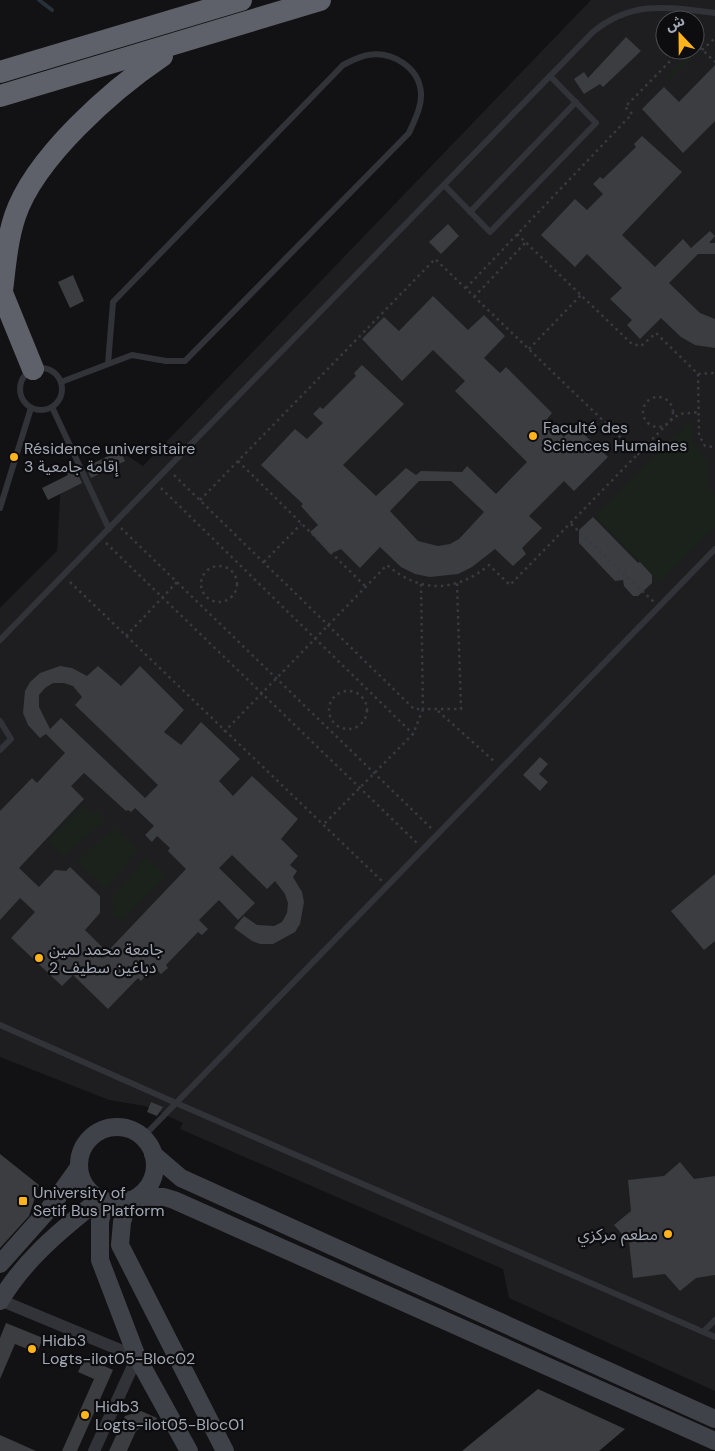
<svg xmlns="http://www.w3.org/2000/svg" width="715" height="1451" font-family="'DM Sans','Noto Sans Arabic',sans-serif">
	<rect width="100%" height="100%" fill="#121214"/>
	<!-- built -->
	<path fill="#1e1e21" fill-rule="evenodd" d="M591 0H715V1391L509 1298 503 1269 180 1129 183 1123 145 1106 109 1100 0 1057V608L57 551 61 481 120 451 143 466ZM665 20H695V50H665Z"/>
	<!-- green -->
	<g fill="#1a221b">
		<polygon points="695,48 698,52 671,79 668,75"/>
		<polygon points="687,422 693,423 692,443 708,461 708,488 715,495 715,527 660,583 595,516 674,436 682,431"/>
		<polygon points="82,806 93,815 97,811 106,820 64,856 48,841"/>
		<polygon points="115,828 138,849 106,889 76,861"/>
		<polygon points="146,857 167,875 123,920 110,912 115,906 110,902"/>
	</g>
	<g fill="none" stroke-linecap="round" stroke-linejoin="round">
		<!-- stream -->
		<polyline stroke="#273138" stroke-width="4" points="39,0 52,10"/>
	</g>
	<!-- building -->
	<g fill="#3c3d41" fill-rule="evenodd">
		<polygon points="626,37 641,51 603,87 600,84 584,94 574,79 584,72 588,78"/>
		<polygon points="715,65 715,121 683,153 642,109 664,87 679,102"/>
		<polygon points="642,136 682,172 622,235 655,267 683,239 691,248 710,231 715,236 709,243 715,243 715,254 698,254 669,283 700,313 715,319 715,348 695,345 681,337 661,318 640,339 627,325 632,320 610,299 622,288 587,254 575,267 541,235 575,199 587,210 603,194 593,184 600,177 603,179 636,147 634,144"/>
		<polygon points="448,224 459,236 441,254 429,242"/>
		<polygon points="73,275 84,301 70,308 58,282"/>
		<path d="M433 296 468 330 484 315 505 336 484 358 500 373 506 367 552 413 547 419 564 437 574 425 608 457 574 491 564 481 529 516 542 528 522 548 526 554 513 566 495 549 472 567 458 574 430 577 415 574 401 567 380 547 360 568 341 549 330 554 310 532 318 525 301 506 303 504 261 465 295 429 307 439 323 423 313 414 320 407 323 409 356 376 354 373 362 365 404 404 343 465 376 496 406 468 416 475 421 471 462 472 467 466 496 494 527 462 455 391 465 381 433 350 402 381 362 339 384 317 399 331ZM419 481H451L484 512 459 539 450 544 438 546 418 541 390 511Z"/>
		<polygon points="120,450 125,461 91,478 86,467"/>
		<polygon points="72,462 82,483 48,500 42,488 68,475 63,467"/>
		<polygon points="593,517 638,563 640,562 652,575 652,583 638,596 633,596 624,586 623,580 615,581 579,543 579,530"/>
		<path d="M60 666 72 668 87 676 98 666 121 686 140 666 184 710 164 732 181 745 201 722 240 759 219 781 233 796 252 776 298 819 281 839 298 856 290 865 297 871 293 877 302 892 304 902 300 924 295 932 273 944H260L252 941 234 928 244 916 257 925 274 926 282 922 287 913 288 903 285 894 275 881 267 889 232 855 219 868 255 903 238 920 219 900 199 920 208 929 202 935 198 932 166 965 168 968 161 974 154 967 141 981 138 978 108 1009 73 975 62 986 11 938 35 912 20 898 0 920V811L32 778 37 783 65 753 46 734 40 738 28 725 23 713 25 691 30 682 40 673ZM53 683H64L73 686 82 697 75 705 158 785 145 798 61 718 50 729 39 707V695L45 688ZM84 773 126 811 128 810 131 812 135 808 154 826 145 835 152 842 157 836 170 848 168 851 186 869 107 952 85 930 100 913V896L70 867 66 871 55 870 39 887 19 868 84 799 71 786Z"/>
		<polygon points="540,757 548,764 539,774 548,782 540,791 523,775"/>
		<polygon points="715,874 715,941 704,950 671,911"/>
		<polygon points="151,1102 163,1107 157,1116 147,1112"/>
		<polygon points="0,1154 39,1185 29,1216 0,1248"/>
		<polygon points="680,1162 694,1179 715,1176 715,1275 696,1278 680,1291 665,1274 633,1278 629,1242 614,1225 631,1211 628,1180 664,1176"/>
		<polygon points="6,1323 43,1338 37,1353 15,1344 0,1379 0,1338"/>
		<polygon points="85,1357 113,1370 77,1451 62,1451 94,1379 78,1372"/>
		<polygon points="538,1389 625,1429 599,1451 462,1451"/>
		<polygon points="141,1411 157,1418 152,1430 144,1426 136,1431 127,1451 109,1451 125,1416"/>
		<polygon points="0,1435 36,1451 0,1451"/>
	</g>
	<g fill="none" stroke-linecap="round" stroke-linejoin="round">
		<!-- path -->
		<g stroke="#383a40" stroke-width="2.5" stroke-dasharray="2.5 4" stroke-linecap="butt">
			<polyline points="695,43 715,62"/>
			<polyline points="702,50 715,38"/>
			<polyline points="517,234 632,344 641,346 656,333 698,374 715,373"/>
			<polyline points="466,288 632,114 625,107 681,50"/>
			<polyline points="474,297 526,242"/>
			<polyline points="529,349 581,295"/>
			<polyline points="698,374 699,435 705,446 715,447"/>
			<circle cx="658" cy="412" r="15"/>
			<polyline points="238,461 366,587"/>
			<polyline points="174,475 414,709 423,709 413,734 323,825"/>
			<polyline points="161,488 413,734"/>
			<polyline points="200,500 435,259 639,455"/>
			<polyline points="571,524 654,602"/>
			<polyline points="121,528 431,828"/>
			<polyline points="106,543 417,843"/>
			<polyline points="264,562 301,524"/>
			<circle cx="219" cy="584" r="18"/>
			<polyline points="70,582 382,881"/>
			<polyline points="421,584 423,709 461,709 457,583"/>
			<polyline points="126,636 177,582"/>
			<circle cx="348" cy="710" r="19"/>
			<polyline points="438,711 495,762"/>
			<path d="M224 732 387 565C420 593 455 593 489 565L510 585 669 422 679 414 699 412"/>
		</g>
		<!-- lane -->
		<g stroke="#323339" stroke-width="6">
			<polyline points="444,185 490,232 596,123 550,76"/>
			<polyline points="470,212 576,102"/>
			<circle cx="41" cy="389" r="21"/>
			<path d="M61 382 132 355 166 361H185L409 133C414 121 422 107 421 93 419 67 392 51 368 55 360 56 351 61 343 65L113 302 108 364"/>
			<polyline points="52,407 109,529"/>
			<polyline points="0,508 31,408"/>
			<path d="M0 640 593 32C632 0 668 7 715 13"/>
			<polyline points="0,721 11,739 0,750"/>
			<polyline points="0,1025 176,1103 715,1337"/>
			<polyline points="143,1137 715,549"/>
			<polyline points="704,1331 715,1320"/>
		</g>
		<!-- street -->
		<polyline stroke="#323339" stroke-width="12" points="0,1300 137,1357 94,1451"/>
		<!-- secondary -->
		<g stroke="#404249" stroke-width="18">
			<circle cx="117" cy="1165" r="38"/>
			<polyline points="153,1154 181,1178 715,1419"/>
			<polyline points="139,1197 164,1197 174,1200 715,1441"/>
			<polyline points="129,1200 122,1222 120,1245 225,1451"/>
			<polyline points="106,1201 100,1221 100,1260 137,1357 189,1451"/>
			<polyline points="0,1264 49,1209 79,1167"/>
			<path d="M0 1301C23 1262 56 1234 91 1206L96 1196"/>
		</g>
		<!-- highway -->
		<g stroke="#5e616a" stroke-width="22">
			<polyline points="0,72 241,0"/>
			<polyline points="0,96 320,0"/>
			<polyline points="0,288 33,369"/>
			<path d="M2 291C5 266 7 240 15 216 35 157 112 90 162 56"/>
		</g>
	</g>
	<!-- markers -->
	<g fill="#ffb41e" stroke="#0d0d0f" stroke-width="2">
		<circle cx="533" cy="436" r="5"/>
		<circle cx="14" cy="457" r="5"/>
		<circle cx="39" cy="958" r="5"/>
		<rect x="18" y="1196" width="10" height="10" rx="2.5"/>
		<circle cx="668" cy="1234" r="5"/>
		<circle cx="32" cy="1349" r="5"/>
		<circle cx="85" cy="1415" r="5"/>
	</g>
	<g text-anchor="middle" stroke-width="4.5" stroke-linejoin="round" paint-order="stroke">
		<!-- poi labels -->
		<g font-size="16" fill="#a2a8b5" stroke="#0d0d0f" text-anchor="start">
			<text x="543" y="433">Faculté des<tspan x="543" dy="18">Sciences Humaines</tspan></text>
			<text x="24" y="454">Résidence universitaire<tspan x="24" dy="18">إقامة جامعية 3</tspan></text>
			<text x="49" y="955">جامعة محمد لمين<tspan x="49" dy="18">دباغين سطيف 2</tspan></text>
			<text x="33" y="1198">University of<tspan x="33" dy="18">Setif Bus Platform</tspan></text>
			<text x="658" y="1240" text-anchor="end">مطعم مركزي</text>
			<text x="42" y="1346">Hidb3<tspan x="42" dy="18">Logts-ilot05-Bloc02</tspan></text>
			<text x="95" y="1412">Hidb3<tspan x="95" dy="18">Logts-ilot05-Bloc01</tspan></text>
		</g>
	</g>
	<!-- north arrow -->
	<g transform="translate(680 35) rotate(338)"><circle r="24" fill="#0d0d0f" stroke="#494b51"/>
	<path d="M0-4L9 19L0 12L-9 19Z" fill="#ffb41e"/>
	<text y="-8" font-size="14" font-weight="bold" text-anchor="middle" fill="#a2a8b5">ش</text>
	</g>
</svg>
